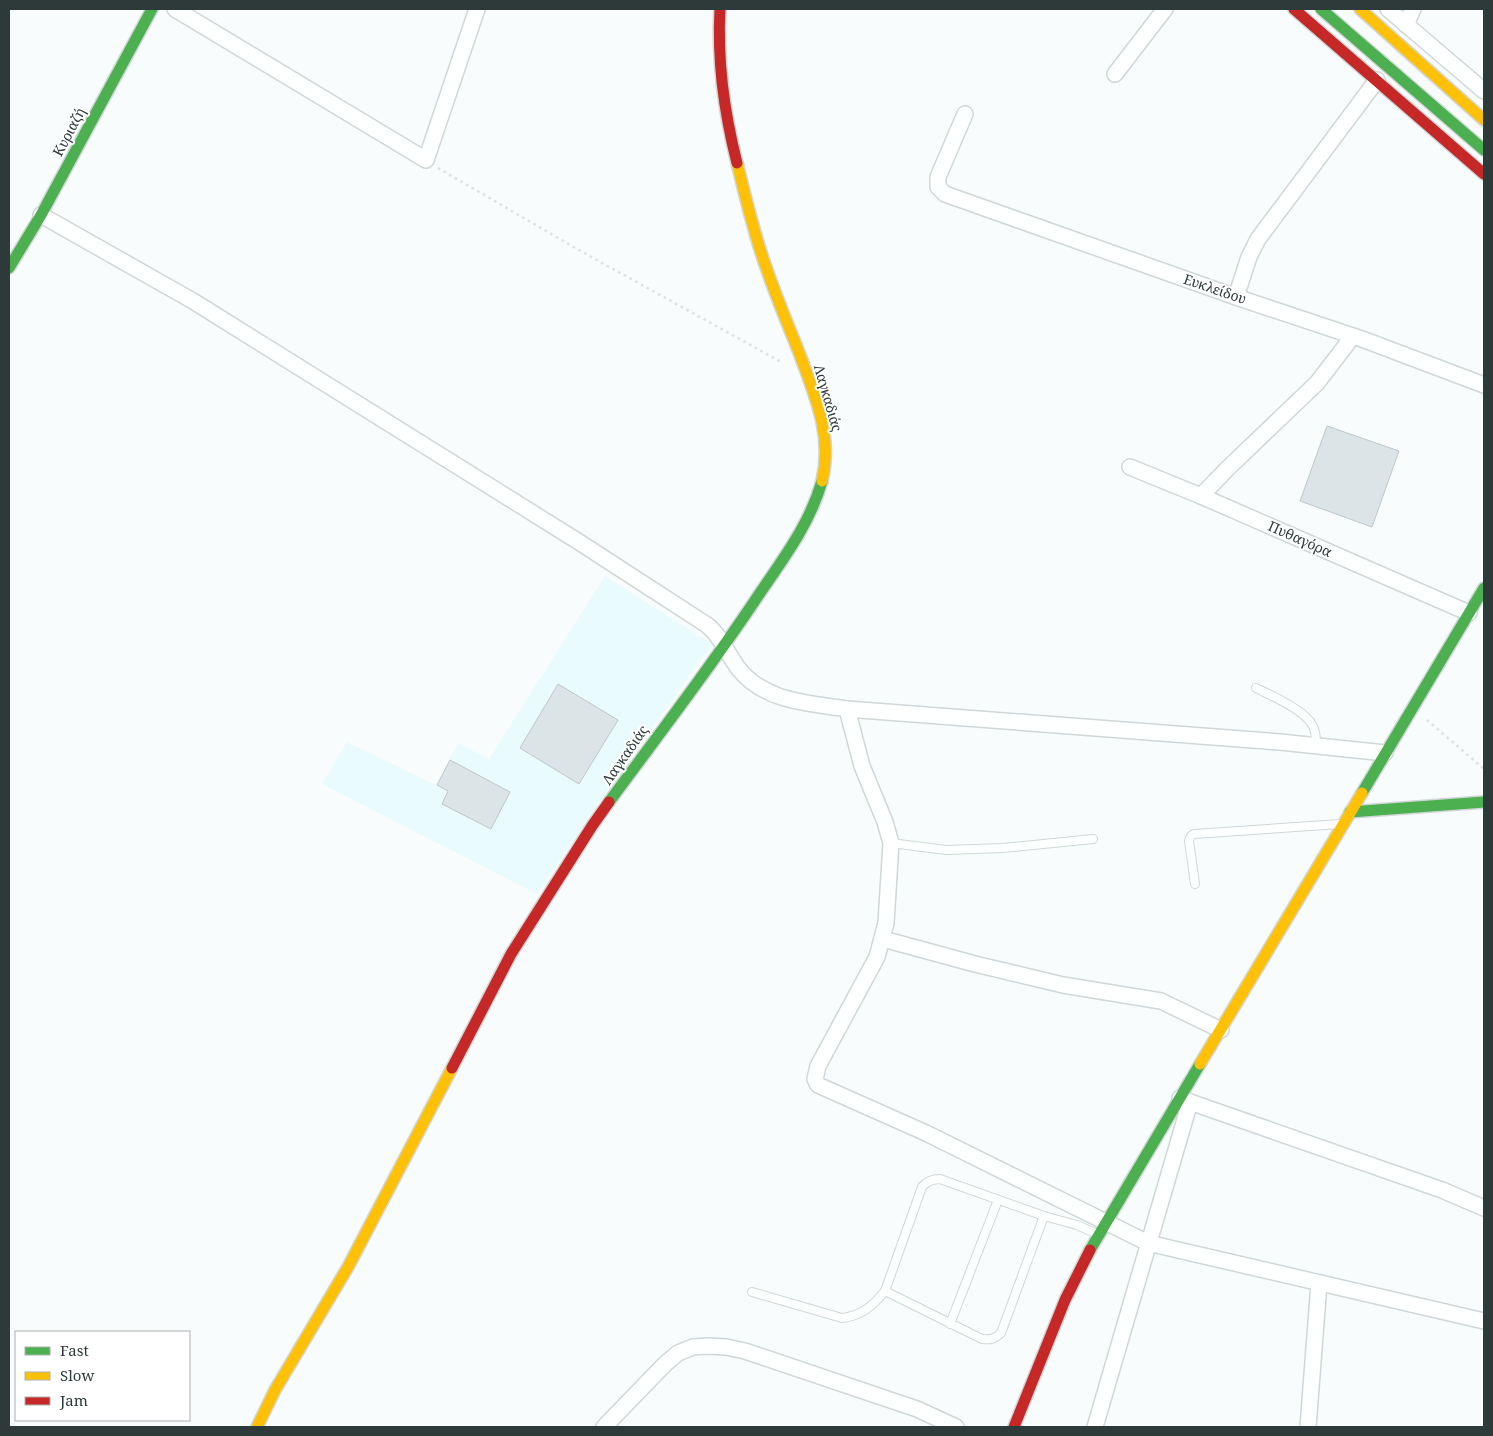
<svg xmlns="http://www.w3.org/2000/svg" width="1493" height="1436" font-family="'Noto Serif',serif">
	<rect width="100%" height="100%" fill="#f8fcfc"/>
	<!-- built -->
	<polygon fill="#e9fbfd" points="605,576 712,644 588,818 537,894 322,784 347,742 436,785 458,743 489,759"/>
	<!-- building -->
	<g fill="#dbe4e6" stroke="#c0c6c8">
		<polygon points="1327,426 1399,451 1372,527 1300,501"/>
		<polygon points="558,684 618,720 579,784 520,748"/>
		<polygon points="450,760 510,792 491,829 442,804 448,791 437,785"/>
	</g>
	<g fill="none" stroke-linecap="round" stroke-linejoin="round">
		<!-- lane casing -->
		<g stroke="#d0d7d8" stroke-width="10">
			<g id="lane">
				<path d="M1256 688C1272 696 1305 710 1313 726 1316 732 1316 739 1316 745"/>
				<polyline points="891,843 946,850 1003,848 1093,839"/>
				<polyline points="1195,884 1189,841 1191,836 1194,834 1340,824"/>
				<path d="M885 1291 982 1339C990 1340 995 1339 1001 1333L1044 1216"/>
				<path d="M752 1292 842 1318C861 1316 873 1306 885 1291L922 1187C927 1181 932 1179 940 1179L1044 1216 1077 1225 1097 1234"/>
				<polyline points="950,1324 998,1200"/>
			</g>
		</g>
		<!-- street casing -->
		<g stroke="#d0d7d8" stroke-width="18">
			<g id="street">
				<polyline points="175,9 426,160 477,9"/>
				<polyline points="1388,9 1484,91"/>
				<polyline points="1406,25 1413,9"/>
				<polyline points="1115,74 1165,9"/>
				<polyline points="965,114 938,177 938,187 945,194 1236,297 1362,339 1484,385"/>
				<path d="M41 215 193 301 579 542 707 625C720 635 728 654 738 668 764 702 809 703 847 709L1280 742 1385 753"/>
				<polyline points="1236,297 1249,257 1258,239 1377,80"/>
				<polyline points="1130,467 1201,496 1469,613"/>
				<polyline points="1201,496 1227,469 1317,383 1353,336"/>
				<polyline points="847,709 862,766 885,822 891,843 886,923 877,957 818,1066 815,1079 818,1085 926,1133 1148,1243 1484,1321"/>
				<polyline points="883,939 975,964 1063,985 1161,1001 1221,1030"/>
				<polyline points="1190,1102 1442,1190 1484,1208"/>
				<polyline points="604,1427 665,1364 678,1353 693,1347 708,1346 726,1347 745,1351 917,1409 956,1427"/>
				<polyline points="1095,1427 1190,1102 1180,1098"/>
				<polyline points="1308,1427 1319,1283"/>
			</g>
		</g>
		<!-- fast casing -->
		<g stroke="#d0d7d8" stroke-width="14">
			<g id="fast">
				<polyline points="1321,9 1484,150"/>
				<polyline points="9,268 41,215 152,9"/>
				<polyline points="1362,793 1484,588"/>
				<path d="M609 802C659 734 711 667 758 596 783 559 810 524 822 481"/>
				<polyline points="1350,812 1484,802"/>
				<polyline points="1090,1250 1200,1064"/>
			</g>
		</g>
		<!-- slow casing -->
		<g stroke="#d0d7d8" stroke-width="14">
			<g id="slow">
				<polyline points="1360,9 1484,120"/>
				<path d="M737 163C746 199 754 235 767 270 777 299 789 327 800 355 815 396 833 436 822 481"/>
				<polyline points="1200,1064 1362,793"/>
				<polyline points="257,1427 275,1390 348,1267 452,1068"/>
			</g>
		</g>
		<!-- jam casing -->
		<g stroke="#d0d7d8" stroke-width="14">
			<g id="jam">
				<path d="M720 9C717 62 724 112 737 163"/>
				<polyline points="1294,9 1484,174"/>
				<polyline points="452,1068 511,954 592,826 609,802"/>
				<polyline points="1014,1427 1065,1300 1090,1250"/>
			</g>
		</g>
		<!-- path -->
		<g stroke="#dee0e0" stroke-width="2.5" stroke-dasharray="2.5 4" stroke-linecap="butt">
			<polyline points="438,168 577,249 783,363"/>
			<polyline points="1427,720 1484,769"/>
		</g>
		<!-- lane -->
		<use href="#lane" stroke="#feffff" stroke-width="8"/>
		<!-- street -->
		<use href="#street" stroke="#feffff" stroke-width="15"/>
		<!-- fast -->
		<use href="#fast" stroke="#4caf50" stroke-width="11"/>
		<!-- slow -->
		<use href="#slow" stroke="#ffc107" stroke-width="11"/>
		<!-- jam -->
		<use href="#jam" stroke="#c62828" stroke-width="11"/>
	</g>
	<g text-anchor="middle" stroke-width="4" stroke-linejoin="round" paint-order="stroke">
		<!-- street labels -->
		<g font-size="14" fill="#2e393a" stroke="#fff">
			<text transform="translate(69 132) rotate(-62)" y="5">Κυριαζή</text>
			<text transform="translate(1215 289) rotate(19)" y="5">Ευκλείδου</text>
			<text transform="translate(828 398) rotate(74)" y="5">Λαγκαδιάς</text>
			<text transform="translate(1300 539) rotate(24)" y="5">Πυθαγόρα</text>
			<text transform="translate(625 755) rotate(-55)" y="5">Λαγκαδιάς</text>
		</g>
	</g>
	<!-- border -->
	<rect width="1493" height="1436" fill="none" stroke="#2e393a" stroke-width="20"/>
	<!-- legend -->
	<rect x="15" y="1331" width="175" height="90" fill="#ffffff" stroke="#abb0b0"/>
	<rect x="25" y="1347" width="25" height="8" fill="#4caf50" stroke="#abb0b0"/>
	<text x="60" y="1356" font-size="15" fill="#2e393a">Fast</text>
	<rect x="25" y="1372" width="25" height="8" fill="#ffc107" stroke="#abb0b0"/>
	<text x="60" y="1381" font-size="15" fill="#2e393a">Slow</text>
	<rect x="25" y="1397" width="25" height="8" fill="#c62828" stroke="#abb0b0"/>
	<text x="60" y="1406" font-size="15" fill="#2e393a">Jam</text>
</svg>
